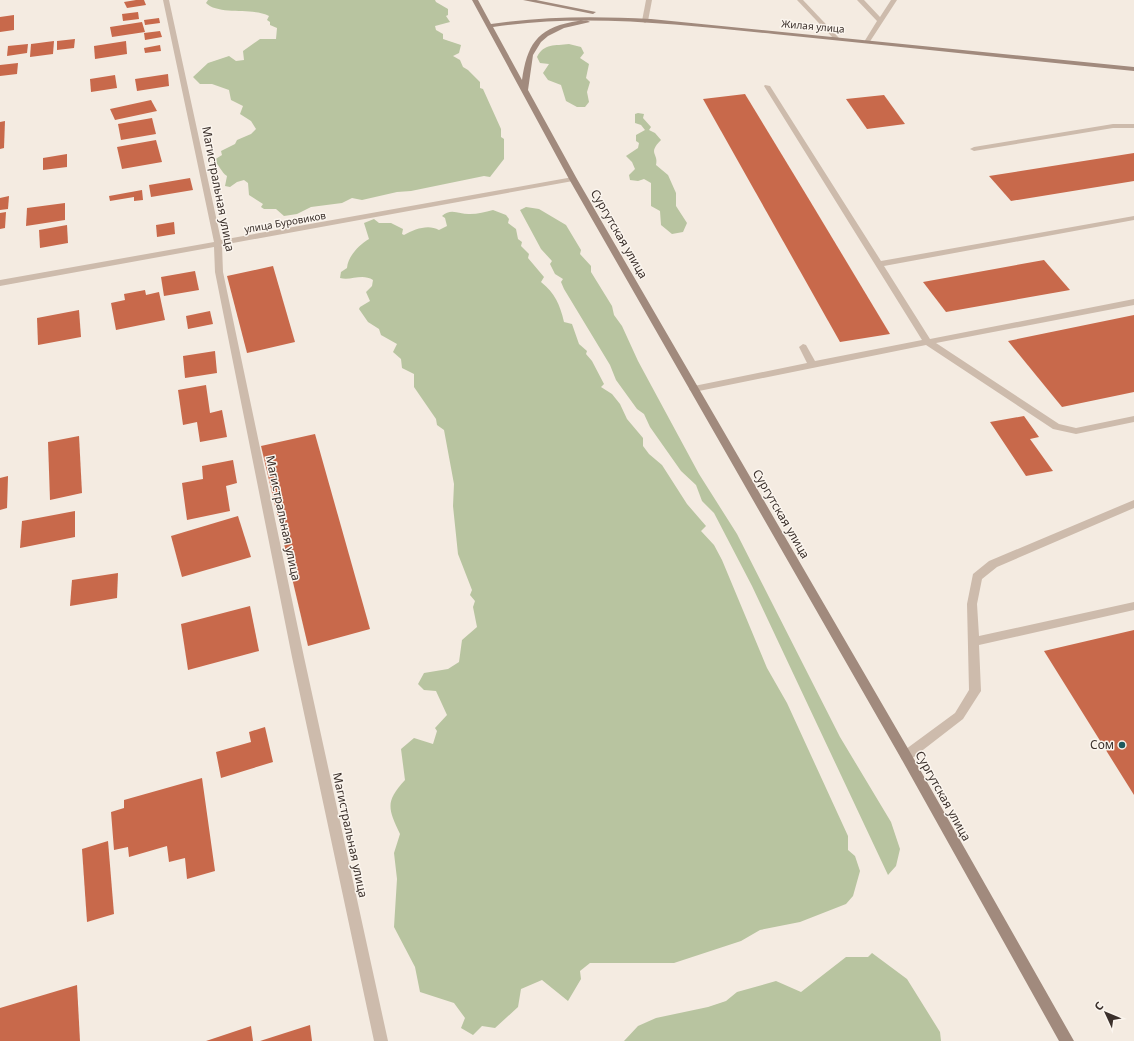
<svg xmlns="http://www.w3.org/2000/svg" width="1134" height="1041" font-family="'Noto Sans',sans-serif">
	<rect width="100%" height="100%" fill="#f4ebe1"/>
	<!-- green -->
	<g fill="#b8c4a0">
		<path d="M208 0H435L436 2 448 9V15L446 16 450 22 435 26 436 30 443 34V39L461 45 459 53 453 56 460 60 463 67 468 70 480 82V88L483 89 501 129V137L504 139V159L490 177 484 176 411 191 397 192 362 200 352 198 342 203 311 207 297 214 284 216 276 209H264L261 207 263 204 249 195 248 183 244 180 237 182 230 187 225 186 227 176C221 172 220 166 215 162L214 160 222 155 221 151 235 144 237 140 251 134 256 129 251 121 240 114 243 106 231 100 229 90 212 84H200L193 77 208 63 229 56 236 61 244 60 243 51 260 39H276L277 28 270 25V22L267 20 269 16C254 7 219 16 206 3Z"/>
		<path d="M569 44 581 47 584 53 580 58 589 64 586 78 590 82 587 92 589 102 585 107H577L566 101 561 85 548 80 543 73 549 64 540 63 537 57C544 43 555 46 569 44Z"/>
		<path d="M638 113 644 114 643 118 651 127 649 130 655 133 661 140C647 154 659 153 656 165L668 175 676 193V206L687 223 683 232 672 234 661 225 660 211 651 206V183L644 179 638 181 630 180 629 175 635 169 632 162 626 156 638 148 639 143 636 141V135L645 130 641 125 635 123V114Z"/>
		<polygon points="526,207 539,209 566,225 581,250 580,254 591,266 591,272 612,306 614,315 622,326 638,361 699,474 737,534 840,737 891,822 900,849 896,866 888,875 752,586 714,513 702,501 696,485 681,471 650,427 644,414 637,409 616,380 610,365 564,289 561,282 563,279 555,274 550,264 552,261 541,249 520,210"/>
		<path d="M493 210 506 215 509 219 508 223 516 229 518 239 522 242 521 246 529 254 528 258 544 277 541 282C555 293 560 305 564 322L572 324 579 344 587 351 586 354 592 361 604 384 601 387 612 394 620 404 627 419 643 438V446L649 454 662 465 687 504 706 526 701 531 714 545 722 560 767 668 787 703 848 836V850L855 856 860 871 853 896 846 904 800 922 760 930 741 941 674 963H590L580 971 581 979 568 1001 542 980 521 989 518 1007 495 1028 482 1026 473 1035 461 1028 465 1018 454 1003 420 992 415 967 394 927 397 879 394 853 400 834C388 808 385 802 405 780L401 749 414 738 433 744 437 731 435 728 447 715 436 691 424 690 418 684 424 673 448 669 459 662 462 640 477 627 473 607 475 601 470 595 472 590 458 554 453 506 454 484 444 430 437 425 436 419 414 387V374L402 368 401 359 393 352 397 344 381 335 379 329 368 322 359 309 360 307 370 301 366 292 372 286 373 280C362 273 351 281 340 278L341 272 347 268C348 256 359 245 369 239L364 223 374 219 379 223H391L403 229 402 234 404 235C415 229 428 224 439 230L447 226 445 218 442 216C451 207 461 215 470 214 478 214 485 212 493 210Z"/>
		<polygon points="872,953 907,979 940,1032 941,1041 624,1041 638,1026 656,1018 708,1007 726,1001 737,992 776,981 801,992 846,957 868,957"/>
	</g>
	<!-- building -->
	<g fill="#c8694b">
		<polygon points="136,0 144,0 146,5 127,8 124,2"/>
		<polygon points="138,12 139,19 123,21 122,14"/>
		<polygon points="14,15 14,30 0,32 0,17"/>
		<polygon points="159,18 160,23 145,25 144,20"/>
		<polygon points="142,22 145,32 112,37 110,27"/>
		<polygon points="160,31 162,37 145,40 144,33"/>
		<polygon points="75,39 74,48 57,50 57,41"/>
		<polygon points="54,41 53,54 30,57 31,44"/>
		<polygon points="126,41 127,54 95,59 94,46"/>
		<polygon points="28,44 27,53 7,56 8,46"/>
		<polygon points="160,45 161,51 145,53 144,48"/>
		<polygon points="18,63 17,74 0,76 0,65"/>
		<polygon points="168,74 169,86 137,91 135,79"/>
		<polygon points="115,75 117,88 91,92 90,79"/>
		<polygon points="745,94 810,201 890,334 840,342 703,99"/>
		<polygon points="884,95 905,124 867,129 846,99"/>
		<polygon points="151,100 157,111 115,120 110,109"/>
		<polygon points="152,118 156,134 121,140 118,124"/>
		<polygon points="5,121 4,148 0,149 0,122"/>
		<polygon points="156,140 162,162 122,169 117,147"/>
		<polygon points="1134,153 1134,181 1011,201 989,176"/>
		<polygon points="67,154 67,167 43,170 43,158"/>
		<polygon points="190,178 193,190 151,197 149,185"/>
		<polygon points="142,190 143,200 134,201 134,197 110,201 109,196"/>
		<polygon points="9,196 8,209 0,210 0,198"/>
		<polygon points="65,203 65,220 26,226 27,208"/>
		<polygon points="6,212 5,228 0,229 0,213"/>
		<polygon points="174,222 175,234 157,237 156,225"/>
		<polygon points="67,225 68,243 40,248 39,230"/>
		<polygon points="1044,260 1070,290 946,312 923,282"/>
		<polygon points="273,266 295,342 247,353 227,276"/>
		<polygon points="195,271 199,290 164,296 161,277"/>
		<polygon points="145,290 146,295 159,292 165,320 116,330 111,303 125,300 124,294"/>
		<polygon points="79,310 81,337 38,345 37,318"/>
		<polygon points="210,311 213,324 188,329 186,316"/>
		<polygon points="1134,315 1134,392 1062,407 1008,341"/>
		<polygon points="215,351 217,373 185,378 183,356"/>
		<polygon points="206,385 210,413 222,410 227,437 200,442 197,422 183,425 178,390"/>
		<polygon points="1024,416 1039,437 1030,439 1053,471 1026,476 990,422"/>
		<polygon points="315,434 370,629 308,646 261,446"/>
		<polygon points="79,436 82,493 50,500 48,442"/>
		<polygon points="233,460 237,483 226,486 230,511 187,520 182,483 203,479 202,466"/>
		<polygon points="8,476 7,508 0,510 0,478"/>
		<polygon points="75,511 75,537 20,548 22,521"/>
		<polygon points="238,516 251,557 182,577 171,536"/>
		<polygon points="118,573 117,598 70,606 72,580"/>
		<polygon points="250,606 259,651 188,670 181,624"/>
		<polygon points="1134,630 1134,795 1044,651"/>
		<polygon points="265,727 273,762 221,778 216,752 251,742 249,732"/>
		<polygon points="202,778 215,871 187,879 185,858 169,862 167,846 129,857 128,847 114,850 111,812 124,808 124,800"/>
		<polygon points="108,841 114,914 87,922 82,849"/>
		<polygon points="77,985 80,1041 0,1041 0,1008"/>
		<polygon points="310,1025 312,1041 260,1041"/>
		<polygon points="251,1026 253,1041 206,1041"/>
	</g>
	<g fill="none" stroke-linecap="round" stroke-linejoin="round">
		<!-- service -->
		<g fill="#cdbbac" fill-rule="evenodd">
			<polygon points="646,0 652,0 648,21 645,23 642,21"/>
			<polygon points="797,0 803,0 839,38 839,40 835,40"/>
			<polygon points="857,0 864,0 880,17 891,0 897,0 869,43 864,42 877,21"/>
			<polygon points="765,85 770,86 881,261 1134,216 1134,220 884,266 930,339 1134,299 1134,305 936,343 1059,424 1076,428 1134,416 1134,422 1076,434 1053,429 926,345 694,392 691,391 689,389 691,387 694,386 807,363 799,347 803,344 806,345 815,361 922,340 764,86"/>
			<polygon points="1113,124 1134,124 1134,128 1113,128 974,151 970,149 974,147"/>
			<polygon points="1134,500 1134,508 997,567 982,579 977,604 979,636 1134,602 1134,610 979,645 981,691 979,694 963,719 910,760 906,761 902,760 900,756 902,752 955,713 969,690 967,604 973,574 989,561"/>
		</g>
		<!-- minor -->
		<polygon fill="#cdbbac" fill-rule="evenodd" points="163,0 169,0 221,240 573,177 577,179 573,181 222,245 223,272 304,657 388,1041 374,1041 292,657 215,272 214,247 0,286 0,280 214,242"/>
		<!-- secondary -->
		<g fill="#a18a7d" fill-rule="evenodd">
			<path d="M472 0H478L491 24C545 16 597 16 651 19L1134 67V71C1014 59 894 46 774 34 680 25 587 13 493 27L522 80C527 46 536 29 572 22 578 21 586 19 590 22L564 28 548 36 541 42 533 55 528 90 577 179 910 752 1074 1041H1059L902 760 569 179Z"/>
			<polygon points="523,0 536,0 596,12 593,14"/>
		</g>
	</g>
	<!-- markers -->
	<circle fill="#1f5a5e" stroke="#fbf5ee" stroke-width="1.5" cx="1122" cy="745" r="4"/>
	<g text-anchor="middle" stroke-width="3" stroke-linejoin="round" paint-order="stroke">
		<!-- far-street labels -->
		<g font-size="10" fill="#3b302b" stroke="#fbf5ee">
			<text transform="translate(813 26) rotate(5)" y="4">Жилая улица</text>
			<text transform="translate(285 222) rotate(-10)" y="4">улица Буровиков</text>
		</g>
		<!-- street labels -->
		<g font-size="12" fill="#3b302b" stroke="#fbf5ee">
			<text transform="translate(218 189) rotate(79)" y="4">Магистральная улица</text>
			<text transform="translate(619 234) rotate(60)" y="4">Сургутская улица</text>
			<text transform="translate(781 514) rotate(60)" y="4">Сургутская улица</text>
			<text transform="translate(283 518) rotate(78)" y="4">Магистральная улица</text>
			<text transform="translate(943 796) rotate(61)" y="4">Сургутская улица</text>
			<text transform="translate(350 835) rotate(78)" y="4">Магистральная улица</text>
		</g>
		<!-- poi labels -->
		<g font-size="12" fill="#3b302b" stroke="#fbf5ee" text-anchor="end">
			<text x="1114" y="749">Сом</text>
		</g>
	</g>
	<!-- north arrow -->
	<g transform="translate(1106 1013) rotate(314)" stroke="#fbf5ee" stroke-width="3" paint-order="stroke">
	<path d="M0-3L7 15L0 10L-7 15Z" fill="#3b302b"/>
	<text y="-6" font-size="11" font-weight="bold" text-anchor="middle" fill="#3b302b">С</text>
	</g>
</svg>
